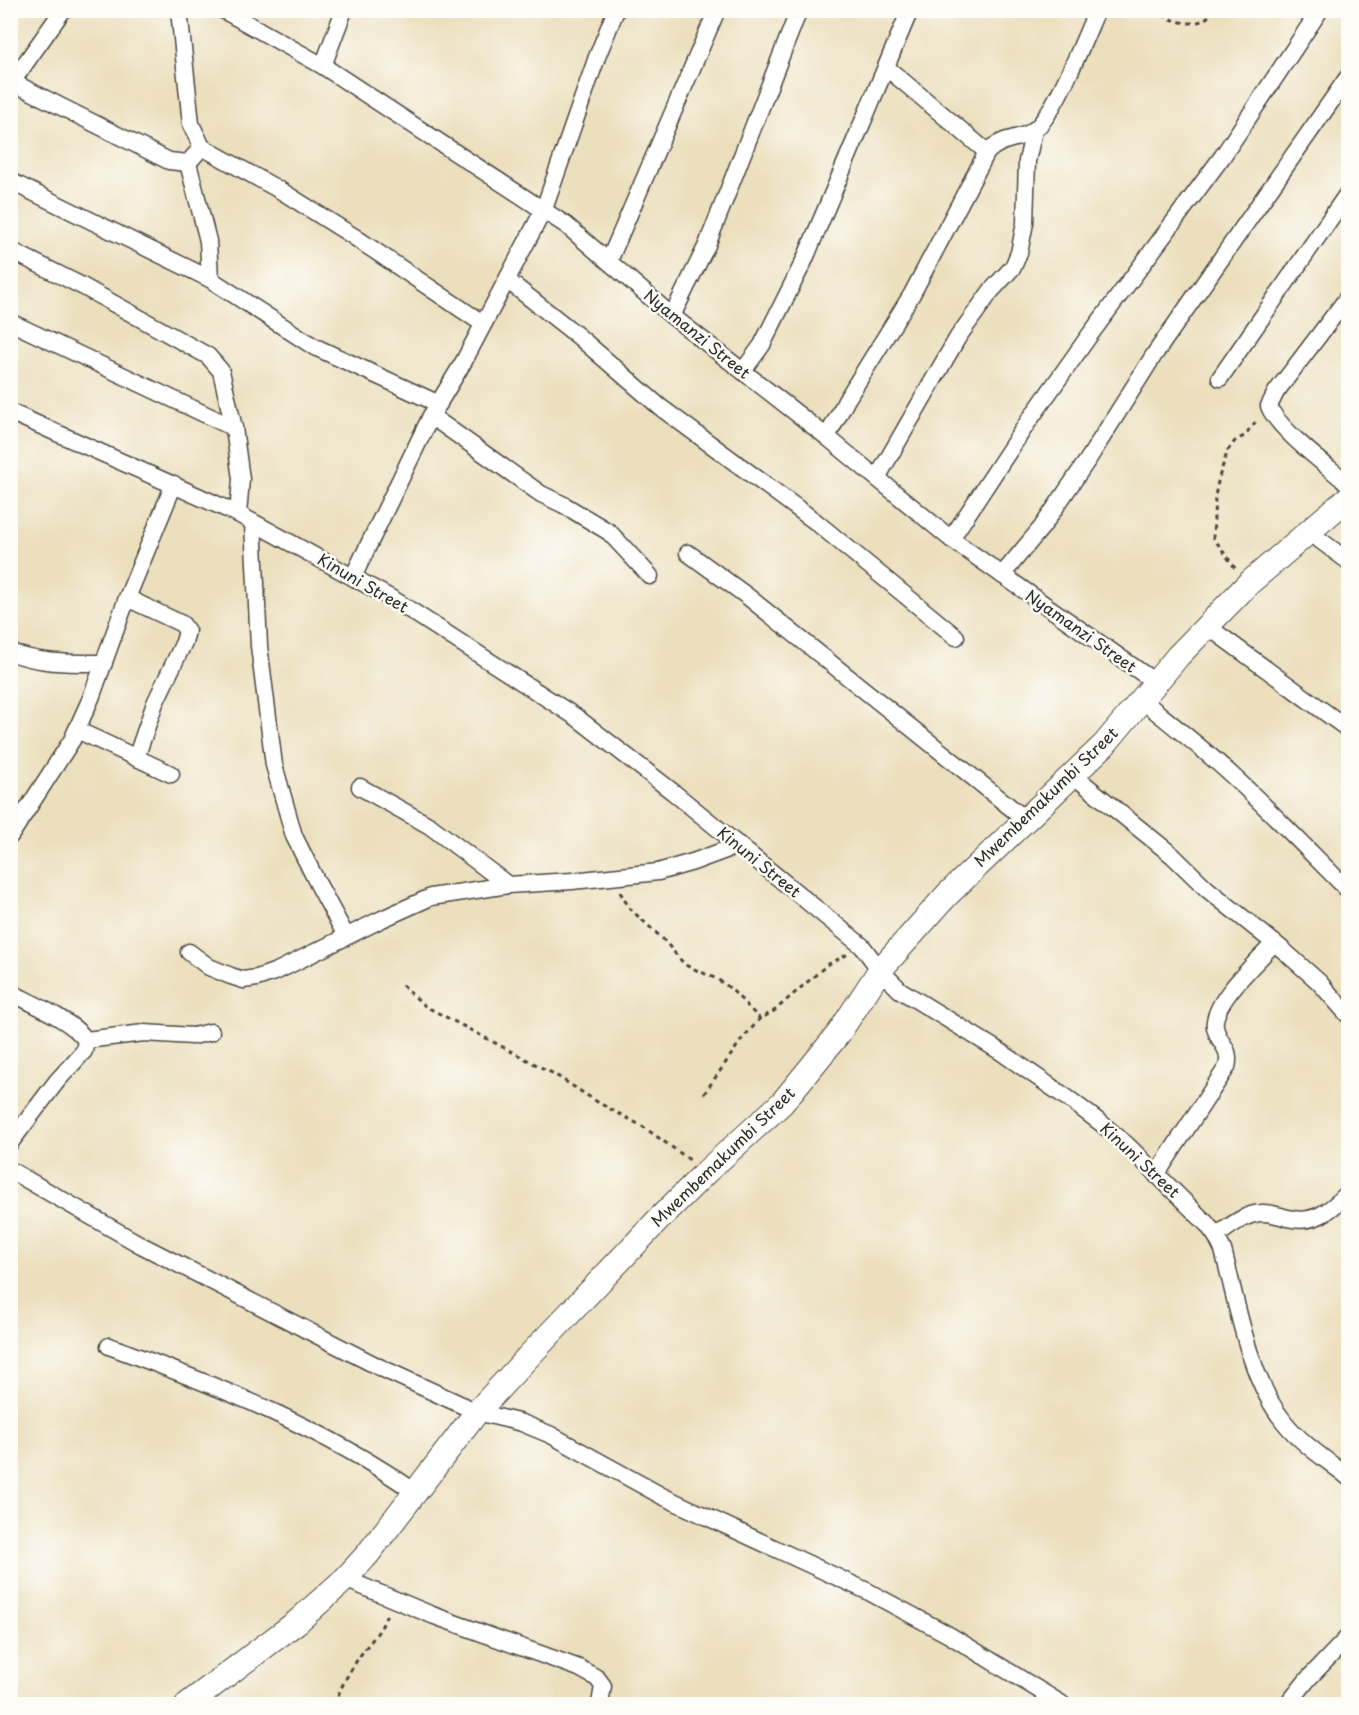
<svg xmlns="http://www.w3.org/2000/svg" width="1359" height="1715" font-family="'Playpen Sans',sans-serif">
	<rect width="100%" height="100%" fill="#fdfcf7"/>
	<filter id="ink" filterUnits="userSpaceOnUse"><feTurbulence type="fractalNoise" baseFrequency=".0167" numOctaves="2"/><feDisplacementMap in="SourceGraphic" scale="12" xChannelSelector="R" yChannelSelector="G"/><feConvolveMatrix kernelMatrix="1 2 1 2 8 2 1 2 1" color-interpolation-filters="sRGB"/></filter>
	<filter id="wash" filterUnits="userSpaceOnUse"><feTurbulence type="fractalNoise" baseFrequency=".008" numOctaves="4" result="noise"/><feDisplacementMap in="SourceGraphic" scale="24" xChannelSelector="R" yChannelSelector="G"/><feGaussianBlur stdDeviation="1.35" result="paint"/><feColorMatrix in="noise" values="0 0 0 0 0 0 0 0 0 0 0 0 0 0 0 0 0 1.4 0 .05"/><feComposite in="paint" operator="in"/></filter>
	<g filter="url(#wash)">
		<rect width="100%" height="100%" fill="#ecdfbd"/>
	</g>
	<g filter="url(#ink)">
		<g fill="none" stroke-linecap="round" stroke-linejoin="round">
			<!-- street casing -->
			<g stroke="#484641" stroke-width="19">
				<g id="street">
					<polyline points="179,10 191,124 202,147 283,192 353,236 482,323"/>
					<polyline points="223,10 323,66 566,225 672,316 827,437 951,539 1155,682"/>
					<polyline points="323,66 344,10"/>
					<polyline points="887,68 987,152"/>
					<polyline points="10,81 169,161 188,163 202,147"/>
					<polyline points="12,82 63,10"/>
					<polyline points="188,163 208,241 210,279"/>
					<polyline points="10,181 210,279 313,346 439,404"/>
					<polyline points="10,250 82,286 208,356 221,371 234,428 241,479 238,514"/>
					<polyline points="609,261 717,10"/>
					<polyline points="507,280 578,336 660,407 816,522 956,637"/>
					<path d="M1348 297 1276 392 1269 406C1277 429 1329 467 1348 484"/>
					<polyline points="672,316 707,245 799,10"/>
					<polyline points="10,322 234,428"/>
					<polyline points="743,371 762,345 804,261 910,10"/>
					<polyline points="1220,378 1348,193"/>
					<path d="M10 412 238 514 396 601 576 717 673 792 862 946 880 970 900 990 1001 1052 1073 1102 1102 1124 1127 1145 1207 1224 1216 1236 1223 1250C1237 1303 1249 1380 1285 1423 1302 1444 1327 1460 1348 1477"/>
					<polyline points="431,416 541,494 564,505 609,532 650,576"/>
					<path d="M827 437 847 399 912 294 987 152C1004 136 1017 141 1033 131 1054 117 1085 37 1097 10"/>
					<polyline points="877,478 958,337 991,291 1013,267 1019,253 1025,223 1027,161 1034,130"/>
					<polyline points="253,523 259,646 274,765 294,836 318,884 346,936"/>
					<polyline points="1309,532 1348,561"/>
					<polyline points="951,539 1028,422 1089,336 1222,157 1320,10"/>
					<polyline points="688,553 747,596 1025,819"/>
					<polyline points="1002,575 1042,527 1089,458 1154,355 1348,77"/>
					<polyline points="353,577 431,416 464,361 544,209 597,57 616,10"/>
					<polyline points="127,598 182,624 187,631 184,642 155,703 136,758"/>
					<polyline points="1207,626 1348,729"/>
					<path d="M10 652C40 664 72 663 104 663"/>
					<path d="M1142 700C1181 732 1221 763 1257 799 1288 829 1318 860 1348 890"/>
					<polyline points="77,730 171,774"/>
					<polyline points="1073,775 1172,855 1207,889 1283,950 1319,982 1348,1015"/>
					<polyline points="360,787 430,826 508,885"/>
					<polyline points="10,836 72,740 91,698 127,598 174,484"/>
					<polyline points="189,952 209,967 231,976 243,980 257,978 277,971 382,919 431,897 508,885 572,881 658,872 693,862 739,845"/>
					<path d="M10 992C33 1004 71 1020 86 1040L84 1051 57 1081 10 1143"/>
					<polyline points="86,1040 144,1033 193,1036 211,1032"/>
					<polyline points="10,1170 141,1245 379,1367 477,1412 522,1423 551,1435 662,1496 867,1591 949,1635 1062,1704"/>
					<path d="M1156 1175 1227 1067C1232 1047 1218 1044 1215 1027 1211 1003 1258 961 1274 943"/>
					<path d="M1216 1236C1229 1227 1244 1214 1261 1213 1271 1212 1279 1216 1288 1218 1314 1225 1331 1210 1348 1193"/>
					<path d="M109 1346C215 1385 323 1427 415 1492"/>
					<polyline points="345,1579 432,1615 579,1668 597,1678 603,1686 600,1704"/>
					<polyline points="1288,1704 1308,1679 1348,1637"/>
				</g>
			</g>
			<!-- secondary casing -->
			<g stroke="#484641" stroke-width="26">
				<polyline id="secondary" points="188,1704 297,1622 345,1579 367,1555 477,1412 527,1358 660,1218 706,1172 782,1103 839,1033 880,970 947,895 1104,745 1178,656 1248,584 1348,498"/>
			</g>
			<!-- path -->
			<g stroke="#484641" stroke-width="3" stroke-dasharray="4.5 4.5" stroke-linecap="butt">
				<path d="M1155 10C1171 22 1201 32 1213 10"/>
				<polyline points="1235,568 1213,537 1215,496 1219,477 1228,450 1235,441 1244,436 1257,420"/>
				<polyline points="620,892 630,909 663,939 685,965 717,979 730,988 760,1019"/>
				<polyline points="402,985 425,1006 554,1074 599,1103 642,1126 690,1160"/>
				<polyline points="704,1094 742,1039 760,1019 774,1011 827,965 848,954"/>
				<path d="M335 1704C341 1685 353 1665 365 1649 374 1637 384 1627 387 1612"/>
			</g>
			<!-- street -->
			<use href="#street" stroke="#fff" stroke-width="16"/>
			<!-- secondary -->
			<use href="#secondary" stroke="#fff" stroke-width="24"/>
		</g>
	</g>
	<g text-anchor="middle" stroke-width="5" stroke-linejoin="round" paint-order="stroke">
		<!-- street labels -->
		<g font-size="16" fill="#2b2b2b" stroke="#fdfcf7">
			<text transform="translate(697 334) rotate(39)" y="6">Nyamanzi Street</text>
			<text transform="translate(363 583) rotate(30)" y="6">Kinuni Street</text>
			<text transform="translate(1081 631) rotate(35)" y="6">Nyamanzi Street</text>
			<text transform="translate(1046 797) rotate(-44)" y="6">Mwembemakumbi Street</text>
			<text transform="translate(759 862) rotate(39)" y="6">Kinuni Street</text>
			<text transform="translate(723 1157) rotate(-44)" y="6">Mwembemakumbi Street</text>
			<text transform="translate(1140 1160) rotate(43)" y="6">Kinuni Street</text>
		</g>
	</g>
	<!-- margin -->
	<rect width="1359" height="1715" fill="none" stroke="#fdfcf7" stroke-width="36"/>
</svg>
